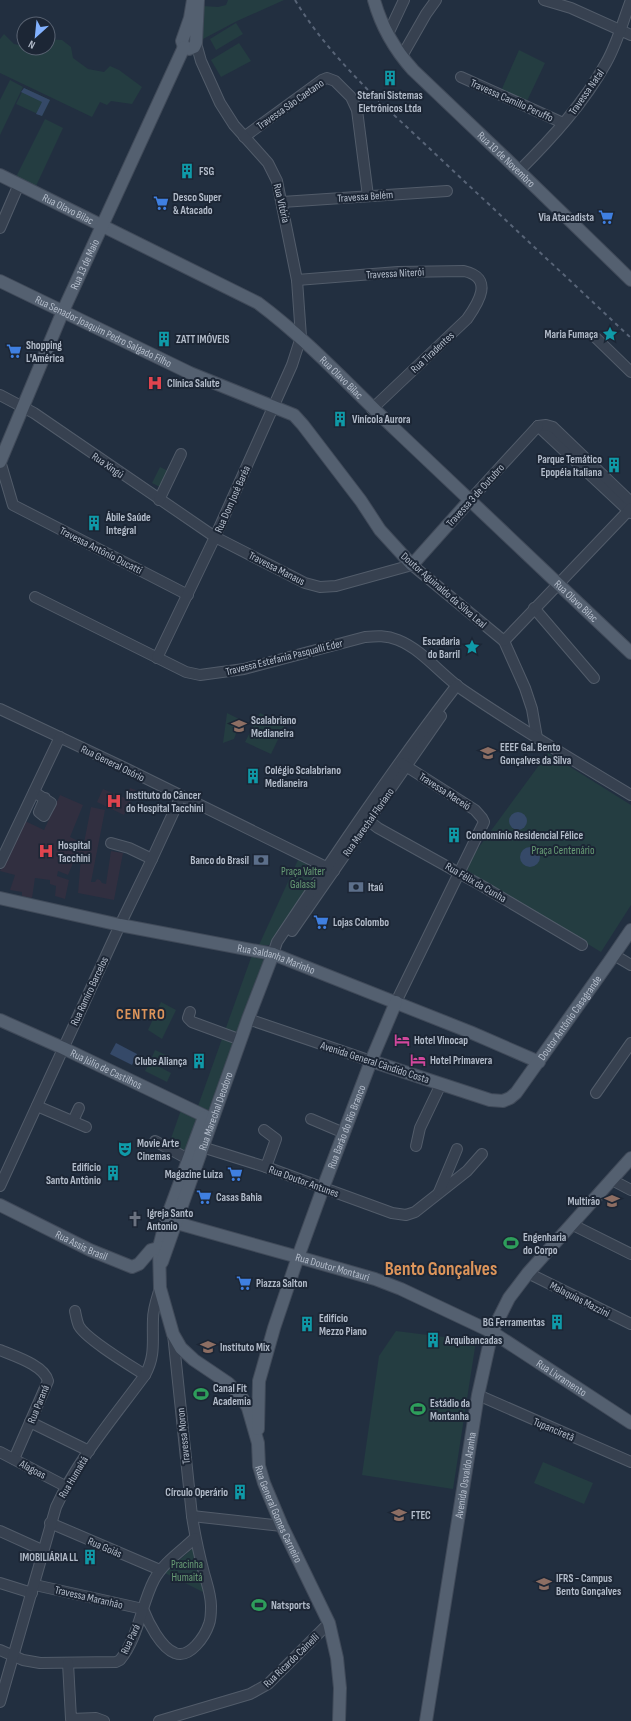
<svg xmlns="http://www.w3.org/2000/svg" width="631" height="1721" font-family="'Sofia Sans Condensed',sans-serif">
	<rect width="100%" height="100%" fill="#222f40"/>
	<!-- medical -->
	<g fill="#312f40">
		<polygon points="130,788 136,790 124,815 97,802 103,789 125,798"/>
		<polygon points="60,795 83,805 70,837 80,842 84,843 91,807 105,810 91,882 95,882 97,879 100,880 102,883 106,884 111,851 123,853 114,900 78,893 81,857 76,856 68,875 58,871 57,876 69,880 65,899 55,896 56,886 50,884 50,880 35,878 32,898 22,896 22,892 10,890 15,875 0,871 23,820 44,830"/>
	</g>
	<!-- green -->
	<g fill="#243d41">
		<polygon points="228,0 284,0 237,21 203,39 201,23 203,6 218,7 226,5"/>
		<polygon points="236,23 243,34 216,50 210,39"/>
		<polygon points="4,34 14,44 24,46 24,48 48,48 48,39 62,40 71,47 73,58 88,69 104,72 110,66 119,70 142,87 132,104 111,101 107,105 100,102 92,117 0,73 0,39"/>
		<polygon points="239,43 251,61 221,77 211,60"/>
		<polygon points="519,50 545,63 526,103 501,91"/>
		<polygon points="10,80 23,87 0,135 0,100"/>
		<polygon points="24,88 50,100 42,116 16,104"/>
		<polygon points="45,119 63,128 36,186 16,177"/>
		<polygon points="160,467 170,472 162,488 152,483"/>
		<polygon points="227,713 241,720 234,739 223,743"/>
		<polygon points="260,713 285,725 271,754 245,742"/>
		<polygon points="548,753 631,805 631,905 601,952 463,869"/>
		<polygon points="298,860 320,871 269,945 259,945"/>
		<polygon points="252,955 265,960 211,1112 198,1106"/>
		<polygon points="161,1002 176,1010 162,1039 148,1030"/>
		<polygon points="155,1050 177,1060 174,1067 152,1057"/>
		<polygon points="150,1062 171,1073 167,1082 145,1071"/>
		<polygon points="182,1107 202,1117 186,1156 168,1147"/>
		<polygon points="396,1331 476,1341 453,1489 362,1475 379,1356"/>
		<polygon points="543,1462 593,1483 584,1504 534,1483"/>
		<polygon points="194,1547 205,1593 165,1573"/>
	</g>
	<!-- water -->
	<g fill="#354968">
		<polygon points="24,88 50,100 42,116 36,114 42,102 21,92"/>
		<circle cx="518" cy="821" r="9"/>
		<circle cx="530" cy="857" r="10"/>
		<polygon points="116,1043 137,1054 132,1065 110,1054"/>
	</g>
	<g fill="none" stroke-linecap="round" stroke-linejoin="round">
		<!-- minor casing -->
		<g stroke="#525c6a" stroke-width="12">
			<g id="minor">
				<polyline points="544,0 571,8 631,35"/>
				<polyline points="388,34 404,0"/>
				<polyline points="402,56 426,14 436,0"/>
				<polyline points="461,77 563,123"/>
				<polyline points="244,137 322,80 327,78 335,81 351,97 357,110 368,196"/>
				<path d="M519 171C552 138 584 103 606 63 617 44 623 21 631 0"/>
				<polyline points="282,202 447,191"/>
				<polyline points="0,228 19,184"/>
				<path d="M297 280 398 272 464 271C494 278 479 302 467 319L372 409"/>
				<polyline points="596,338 631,372"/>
				<polyline points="0,395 34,413 215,537 305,583 320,587 336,586 412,565 504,641 525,688 532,709 537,738"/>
				<polyline points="538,426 631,513"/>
				<polyline points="538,426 546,425 553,427 631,502"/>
				<polyline points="0,461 13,505 188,595"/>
				<polyline points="159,500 181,454"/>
				<polyline points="470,500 538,426"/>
				<path d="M35 597 186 672 200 675 244 669 365 637C376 636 386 635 398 640 423 650 440 674 463 690 517 727 574 761 631 795"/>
				<polyline points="534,608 594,678"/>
				<polyline points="504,641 631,508"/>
				<polyline points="157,658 215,537 292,365 301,337 297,280 277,181 268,163 234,125 220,103 201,61 196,43"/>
				<polyline points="0,709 125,768 334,871"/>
				<polyline points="34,792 51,803 44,816 39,812 45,798"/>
				<polyline points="369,815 369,821 378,828 484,887 582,945"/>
				<polyline points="111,843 129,848 152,859"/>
				<polyline points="0,863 60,737"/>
				<polyline points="292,931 441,716"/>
				<path d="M273 954 277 942C335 855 393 768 457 685"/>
				<polyline points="614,955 631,965"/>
				<polyline points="396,1002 484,822 482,818 475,810 401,763"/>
				<polyline points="190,1012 188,1018 192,1022 241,1040"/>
				<polyline points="248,1019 371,1061"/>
				<polyline points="596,1093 631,1043"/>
				<polyline points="37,1106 86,1127"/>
				<polyline points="311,1119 344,1133"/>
				<polyline points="73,1121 79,1108"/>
				<polyline points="264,1130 276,1139 266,1167"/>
				<polyline points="155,1141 188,1159"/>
				<polyline points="416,1146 420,1128 441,1084"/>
				<polyline points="202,1147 266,1167 392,1213 406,1215 415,1212 467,1171 482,1154"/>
				<polyline points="612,1180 631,1190"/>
				<polyline points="0,1186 120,925 152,859 181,796"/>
				<polyline points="439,1192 457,1149"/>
				<polyline points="571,1224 631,1254"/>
				<polyline points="528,1273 631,1324"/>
				<path d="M75 1311C76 1316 77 1322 79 1326 86 1339 131 1366 145 1375"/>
				<path d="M0 1350C14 1356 44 1365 48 1381L14 1459"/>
				<polyline points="478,1395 631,1462"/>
				<polyline points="30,1422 89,1451"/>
				<polyline points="0,1452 65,1486"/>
				<polyline points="192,1516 282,1526"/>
				<polyline points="50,1523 160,1570"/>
				<polyline points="0,1531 42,1550"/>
				<polyline points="0,1583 32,1593"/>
				<polyline points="35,1585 143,1609"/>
				<path d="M143 1609C148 1622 161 1648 175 1653 190 1659 205 1636 209 1624 211 1619 211 1612 211 1606 211 1595 207 1584 204 1573 199 1554 195 1536 192 1516L173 1334"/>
				<path d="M0 1650 23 1660 40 1663 116 1662 120 1660C139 1637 141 1605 154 1580 163 1563 181 1551 195 1538"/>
				<polyline points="68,1663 71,1719 96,1718 104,1721"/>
				<path d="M0 1702 56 1507C78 1459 114 1417 145 1375 156 1355 152 1341 153 1319 153 1309 157 1298 160 1288"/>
				<polyline points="159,1721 250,1694 268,1684 329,1623"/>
			</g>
		</g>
		<!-- major casing -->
		<g stroke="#404a59" stroke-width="14">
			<g id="major">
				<polyline points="193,0 190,18 182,41 184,47 189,49 194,47 196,43 198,0"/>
				<path id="s1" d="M374 0C381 25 395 50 413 70L519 171 631 280"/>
				<path id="s2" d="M0 175 258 303C309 341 352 389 398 432 475 506 554 579 631 653"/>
				<path id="s3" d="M0 281 190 373 294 415 303 425 361 501 380 530 412 565 470 500"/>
				<path id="s4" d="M0 462 63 311 184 47"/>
				<path id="s5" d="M0 898 120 925 273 954 470 1032 539 1062"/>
				<path id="s6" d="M0 1020 63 1048 211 1119"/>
				<path id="s7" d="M371 1061 490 1100 503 1101 510 1098 516 1093 609 962 631 930"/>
				<path id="s8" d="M204 1117 166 1220 159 1247 160 1288 173 1334 181 1348 194 1360 228 1383 241 1396 248 1408 258 1443 259 1466 264 1483 282 1526 329 1623 337 1658 340 1688 339 1721"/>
				<path id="s9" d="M0 1205 90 1250 132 1267 139 1264 151 1250 166 1246"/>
				<path id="s10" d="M166 1220 298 1257 375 1279 401 1289 492 1332 631 1423"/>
				<path id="s11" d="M162 1262 248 1019 273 954"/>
				<path id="s12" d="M258 1429 259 1381 274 1328 298 1257 323 1188 371 1061 396 1002"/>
				<path id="s13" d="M426 1721 478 1395 492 1332 509 1298 528 1273 631 1158"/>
			</g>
		</g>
		<!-- minor -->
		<use href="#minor" stroke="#374150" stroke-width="10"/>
		<!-- major -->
		<use href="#major" stroke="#546070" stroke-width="12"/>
		<!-- rail -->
		<path stroke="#586477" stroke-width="2" stroke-dasharray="4 4" stroke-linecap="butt" d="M295 0C318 38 347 69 378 100L631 338"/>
	</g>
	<!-- icons -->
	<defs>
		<g id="building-bare" transform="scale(1.2)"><path d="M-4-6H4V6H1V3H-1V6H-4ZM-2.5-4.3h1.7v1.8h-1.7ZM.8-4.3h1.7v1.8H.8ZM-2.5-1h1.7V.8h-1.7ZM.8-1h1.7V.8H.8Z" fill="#0f9aa8" stroke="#1c2635" stroke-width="2.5" paint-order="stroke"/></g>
		<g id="supermarket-bare" transform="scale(1.2)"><path d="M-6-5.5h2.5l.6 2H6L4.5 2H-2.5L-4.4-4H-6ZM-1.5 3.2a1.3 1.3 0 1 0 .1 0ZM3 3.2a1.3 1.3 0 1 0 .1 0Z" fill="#3f7fe0" stroke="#1c2635" stroke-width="2.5" paint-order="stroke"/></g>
		<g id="sight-bare" transform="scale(1.2)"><path d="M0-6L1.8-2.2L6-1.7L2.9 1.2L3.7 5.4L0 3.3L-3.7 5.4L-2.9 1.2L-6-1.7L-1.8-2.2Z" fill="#0f9aa8" stroke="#1c2635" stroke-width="2.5" paint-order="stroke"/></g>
		<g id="hospital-bare" transform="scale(1.2)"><path d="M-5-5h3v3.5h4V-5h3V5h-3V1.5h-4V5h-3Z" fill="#e0444e" stroke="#1c2635" stroke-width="2.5" paint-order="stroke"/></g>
		<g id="school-bare" transform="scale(1.2)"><path d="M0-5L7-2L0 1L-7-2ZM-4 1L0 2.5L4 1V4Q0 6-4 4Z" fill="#8d6e63" stroke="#1c2635" stroke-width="2.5" paint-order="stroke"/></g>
		<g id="bank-bare" transform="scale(1.2)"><path d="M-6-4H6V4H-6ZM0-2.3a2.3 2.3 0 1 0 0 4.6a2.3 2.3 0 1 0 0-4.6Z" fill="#5c6f8a" stroke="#1c2635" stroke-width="2.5" paint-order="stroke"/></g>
		<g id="hotel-bare" transform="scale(1.2)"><path d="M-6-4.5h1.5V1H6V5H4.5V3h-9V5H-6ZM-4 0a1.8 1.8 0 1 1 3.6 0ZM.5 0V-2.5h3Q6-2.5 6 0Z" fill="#d1479c" stroke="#1c2635" stroke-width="2.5" paint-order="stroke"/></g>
		<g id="theatre-bare" transform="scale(1.2)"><path d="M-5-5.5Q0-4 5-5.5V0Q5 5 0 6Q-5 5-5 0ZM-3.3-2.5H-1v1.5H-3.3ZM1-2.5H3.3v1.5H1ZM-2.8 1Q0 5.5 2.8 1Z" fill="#0f9aa8" stroke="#1c2635" stroke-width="2.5" paint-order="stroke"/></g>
		<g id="church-bare" transform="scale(1.2)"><path d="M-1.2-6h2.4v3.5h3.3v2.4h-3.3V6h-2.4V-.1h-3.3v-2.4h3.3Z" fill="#6b7280" stroke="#1c2635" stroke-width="2.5" paint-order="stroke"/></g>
		<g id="stadium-bare" transform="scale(1.2)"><path d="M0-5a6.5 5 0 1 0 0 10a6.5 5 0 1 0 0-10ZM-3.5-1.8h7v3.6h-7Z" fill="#2e9e5b" stroke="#1c2635" stroke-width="2.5" paint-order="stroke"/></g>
		<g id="university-bare" transform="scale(1.2)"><path d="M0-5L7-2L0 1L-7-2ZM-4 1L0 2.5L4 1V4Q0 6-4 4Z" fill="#8d6e63" stroke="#1c2635" stroke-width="2.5" paint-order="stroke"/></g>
	</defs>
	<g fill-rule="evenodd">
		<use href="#building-bare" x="390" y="78"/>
		<use href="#building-bare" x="187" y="171"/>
		<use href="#supermarket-bare" x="161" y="203"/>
		<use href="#supermarket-bare" x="606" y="217"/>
		<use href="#sight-bare" x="610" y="334"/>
		<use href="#building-bare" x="164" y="339"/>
		<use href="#supermarket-bare" x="14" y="351"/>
		<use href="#hospital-bare" x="155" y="383"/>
		<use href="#building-bare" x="340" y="419"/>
		<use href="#building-bare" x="614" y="465"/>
		<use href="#building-bare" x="94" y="523"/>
		<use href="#sight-bare" x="472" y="647"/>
		<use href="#school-bare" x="239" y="726"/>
		<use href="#school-bare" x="488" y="753"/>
		<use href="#building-bare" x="253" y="776"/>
		<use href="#hospital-bare" x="114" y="801"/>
		<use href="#building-bare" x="454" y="835"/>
		<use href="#hospital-bare" x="46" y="851"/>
		<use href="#bank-bare" x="261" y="860"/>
		<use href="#bank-bare" x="356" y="887"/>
		<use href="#supermarket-bare" x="321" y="922"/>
		<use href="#hotel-bare" x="402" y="1040"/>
		<use href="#hotel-bare" x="418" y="1060"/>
		<use href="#building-bare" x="199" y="1061"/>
		<use href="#theatre-bare" x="125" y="1149"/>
		<use href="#building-bare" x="113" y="1173"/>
		<use href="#supermarket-bare" x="235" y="1174"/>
		<use href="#supermarket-bare" x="204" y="1197"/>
		<use href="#school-bare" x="612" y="1201"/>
		<use href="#church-bare" x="135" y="1219"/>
		<use href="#stadium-bare" x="511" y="1243"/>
		<use href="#supermarket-bare" x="244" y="1283"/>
		<use href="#building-bare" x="557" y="1322"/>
		<use href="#building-bare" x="307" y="1324"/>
		<use href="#building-bare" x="433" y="1340"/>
		<use href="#university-bare" x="208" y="1347"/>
		<use href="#stadium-bare" x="201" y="1394"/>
		<use href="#stadium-bare" x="418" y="1409"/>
		<use href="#building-bare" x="240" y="1492"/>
		<use href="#university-bare" x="399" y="1515"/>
		<use href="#building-bare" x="90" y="1557"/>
		<use href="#university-bare" x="544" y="1584"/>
		<use href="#stadium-bare" x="259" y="1605"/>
	</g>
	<g text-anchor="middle" stroke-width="4" stroke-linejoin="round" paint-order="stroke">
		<!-- street labels -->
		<g font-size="11" fill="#b3bcca" stroke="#1c2635">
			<text transform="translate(586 92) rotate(-55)" y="4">Travessa Natal</text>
			<text transform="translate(512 100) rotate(24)" y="4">Travessa Camillo Peruffo</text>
			<text transform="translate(290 104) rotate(-35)" y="4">Travessa São Caetano</text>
			<text dy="4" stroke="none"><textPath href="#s1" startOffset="210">Rua 10 de Novembro</textPath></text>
			<text transform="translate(365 196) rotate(-4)" y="4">Travessa Belém</text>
			<text transform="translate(282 203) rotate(77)" y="4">Rua Vitória</text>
			<text dy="4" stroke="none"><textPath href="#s2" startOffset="76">Rua Olavo Bilac</textPath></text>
			<text dy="4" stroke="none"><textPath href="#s4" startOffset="215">Rua 13 de Maio</textPath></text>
			<text transform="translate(395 273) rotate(-3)" y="4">Travessa Niterói</text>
			<text dy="4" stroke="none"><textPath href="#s3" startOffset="115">Rua Senador Joaquim Pedro Salgado Filho</textPath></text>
			<text transform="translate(432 352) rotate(-43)" y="4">Rua Tiradentes</text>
			<text dy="4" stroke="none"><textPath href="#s2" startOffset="400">Rua Olavo Bilac</textPath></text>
			<text transform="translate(108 465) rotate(35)" y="4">Rua Xingú</text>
			<text transform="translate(475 495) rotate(-48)" y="4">Travessa 3 de Outubro</text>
			<text transform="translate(232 499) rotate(-66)" y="4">Rua Dom José Baréa</text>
			<text transform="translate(101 550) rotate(27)" y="4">Travessa Antônio Ducatti</text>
			<text transform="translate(277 568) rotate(27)" y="4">Travessa Manaus</text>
			<text transform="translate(444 590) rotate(41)" y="4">Doutor Aguinaldo da Silva Leal</text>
			<text dy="4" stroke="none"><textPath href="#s2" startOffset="724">Rua Olavo Bilac</textPath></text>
			<text transform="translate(284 657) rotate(-14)" y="4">Travessa Estefania Pasqualli Eder</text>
			<text transform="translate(113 763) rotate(26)" y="4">Rua General Osório</text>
			<text transform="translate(445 791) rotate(33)" y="4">Travessa Maceió</text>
			<text transform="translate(368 822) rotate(-55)" y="4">Rua Marechal Floriano</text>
			<text transform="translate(476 882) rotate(30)" y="4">Rua Félix da Cunha</text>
			<text dy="4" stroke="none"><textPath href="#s5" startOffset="283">Rua Saldanha Marinho</textPath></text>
			<text transform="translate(89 991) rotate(-65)" y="4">Rua Ramiro Barcelos</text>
			<text dy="4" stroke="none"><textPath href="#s7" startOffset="246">Doutor Antônio Casagrande</textPath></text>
			<text transform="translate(375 1062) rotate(18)" y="4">Avenida General Cândido Costa</text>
			<text dy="4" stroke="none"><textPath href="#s6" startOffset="117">Rua Júlio de Castilhos</textPath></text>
			<text dy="4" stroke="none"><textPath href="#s11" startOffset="160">Rua Marechal Deodoro</textPath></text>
			<text dy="4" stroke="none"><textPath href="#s12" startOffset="317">Rua Barão do Rio Branco</textPath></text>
			<text transform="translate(304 1181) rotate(20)" y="4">Rua Doutor Antunes</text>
			<text dy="4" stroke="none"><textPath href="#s9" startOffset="91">Rua Assis Brasil</textPath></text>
			<text dy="4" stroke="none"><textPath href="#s10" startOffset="173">Rua Doutor Montauri</textPath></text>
			<text transform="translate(580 1299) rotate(27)" y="4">Malaquias Mazzini</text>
			<text dy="4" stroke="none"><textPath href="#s10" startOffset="429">Rua Livramento</textPath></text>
			<text transform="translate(38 1404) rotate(-68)" y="4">Rua Paraná</text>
			<text transform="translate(554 1429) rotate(23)" y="4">Tupanciretã</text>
			<text transform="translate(183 1436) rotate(-96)" y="4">Travessa Moron</text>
			<text transform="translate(33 1469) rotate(28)" y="4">Alagoas</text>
			<text dy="4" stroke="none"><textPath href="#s13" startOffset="249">Avenida Osvaldo Aranha</textPath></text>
			<text transform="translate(73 1477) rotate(-59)" y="4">Rua Humaitá</text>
			<text dy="4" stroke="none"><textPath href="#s8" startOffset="445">Rua General Gomes Carneiro</textPath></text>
			<text transform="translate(105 1547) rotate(23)" y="4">Rua Goiás</text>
			<text transform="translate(89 1597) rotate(13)" y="4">Travessa Maranhão</text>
			<text transform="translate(130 1639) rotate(-65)" y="4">Rua Pará</text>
			<text transform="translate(291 1660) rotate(-44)" y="4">Rua Ricardo Cainelli</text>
		</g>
		<!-- poi labels -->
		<g font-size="11" font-weight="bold" fill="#b3bcca" stroke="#1c2635" text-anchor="start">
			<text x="390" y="99" text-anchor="middle">Stefani Sistemas<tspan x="390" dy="13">Eletrônicos Ltda</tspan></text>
			<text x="199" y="175">FSG</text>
			<text x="173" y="201">Desco Super<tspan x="173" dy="13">&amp; Atacado</tspan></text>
			<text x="594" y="221" text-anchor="end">Via Atacadista</text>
			<text x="598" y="338" text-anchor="end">Maria Fumaça</text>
			<text x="176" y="343">ZATT IMÓVEIS</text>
			<text x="26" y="349">Shopping<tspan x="26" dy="13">L'América</tspan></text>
			<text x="167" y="387">Clínica Salute</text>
			<text x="352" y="423">Vinícola Aurora</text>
			<text x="602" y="463" text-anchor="end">Parque Temático<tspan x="602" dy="13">Epopéia Italiana</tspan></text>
			<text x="106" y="521">Ábile Saúde<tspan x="106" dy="13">Integral</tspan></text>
			<text x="460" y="645" text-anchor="end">Escadaria<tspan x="460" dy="13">do Barril</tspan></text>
			<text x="251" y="724">Scalabriano<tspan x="251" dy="13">Medianeira</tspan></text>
			<text x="500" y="751">EEEF Gal. Bento<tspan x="500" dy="13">Gonçalves da Silva</tspan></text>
			<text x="265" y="774">Colégio Scalabriano<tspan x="265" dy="13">Medianeira</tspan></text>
			<text x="126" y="799">Instituto do Câncer<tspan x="126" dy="13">do Hospital Tacchini</tspan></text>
			<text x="466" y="839">Condomínio Residencial Félice</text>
			<text x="58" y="849">Hospital<tspan x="58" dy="13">Tacchini</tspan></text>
			<text x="249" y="864" text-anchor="end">Banco do Brasil</text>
			<text x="368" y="891">Itaú</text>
			<text x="333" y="926">Lojas Colombo</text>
			<text x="414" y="1044">Hotel Vinocap</text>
			<text x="430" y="1064">Hotel Primavera</text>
			<text x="187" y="1065" text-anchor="end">Clube Aliança</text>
			<text x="137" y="1147">Movie Arte<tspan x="137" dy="13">Cinemas</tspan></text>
			<text x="101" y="1171" text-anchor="end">Edifício<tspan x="101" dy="13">Santo Antônio</tspan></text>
			<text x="223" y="1178" text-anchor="end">Magazine Luiza</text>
			<text x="216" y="1201">Casas Bahia</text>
			<text x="600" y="1205" text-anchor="end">Multirão</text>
			<text x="147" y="1217">Igreja Santo<tspan x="147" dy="13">Antonio</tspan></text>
			<text x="523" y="1241">Engenharia<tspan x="523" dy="13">do Corpo</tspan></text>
			<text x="256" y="1287">Piazza Salton</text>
			<text x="319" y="1322">Edifício<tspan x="319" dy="13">Mezzo Piano</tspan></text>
			<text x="545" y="1326" text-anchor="end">BG Ferramentas</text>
			<text x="445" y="1344">Arquibancadas</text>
			<text x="220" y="1351">Instituto Mix</text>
			<text x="213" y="1392">Canal Fit<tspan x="213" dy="13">Academia</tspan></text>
			<text x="430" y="1407">Estádio da<tspan x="430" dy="13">Montanha</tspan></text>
			<text x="228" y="1496" text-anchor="end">Círculo Operário</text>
			<text x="411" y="1519">FTEC</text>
			<text x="78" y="1561" text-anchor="end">IMOBILIÁRIA LL</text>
			<text x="556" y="1582">IFRS - Campus<tspan x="556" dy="13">Bento Gonçalves</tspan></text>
			<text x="271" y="1609">Natsports</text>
		</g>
		<!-- park labels -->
		<g font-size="11" fill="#689d75" stroke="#1c2635">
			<text x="563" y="854">Praça Centenário</text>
			<text x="303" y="875">Praça Valter<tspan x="303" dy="13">Galassi</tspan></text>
			<text x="187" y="1568">Pracinha<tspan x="187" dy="13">Humaitá</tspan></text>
		</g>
		<!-- district labels -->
		<g font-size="15" font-weight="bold" letter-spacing="1" fill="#dd955b" stroke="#1c2635">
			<text x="141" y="1019">CENTRO</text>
		</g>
		<!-- town labels -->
		<g font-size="19" font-weight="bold" fill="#dd955b" stroke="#1c2635">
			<text x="441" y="1275">Bento Gonçalves</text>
		</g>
	</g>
	<!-- north arrow -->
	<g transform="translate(36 36) rotate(207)"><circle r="19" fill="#1c2635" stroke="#586271"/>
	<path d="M0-3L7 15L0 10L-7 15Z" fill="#83b2ff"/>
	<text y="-6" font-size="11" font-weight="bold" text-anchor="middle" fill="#b3bcca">N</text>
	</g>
</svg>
